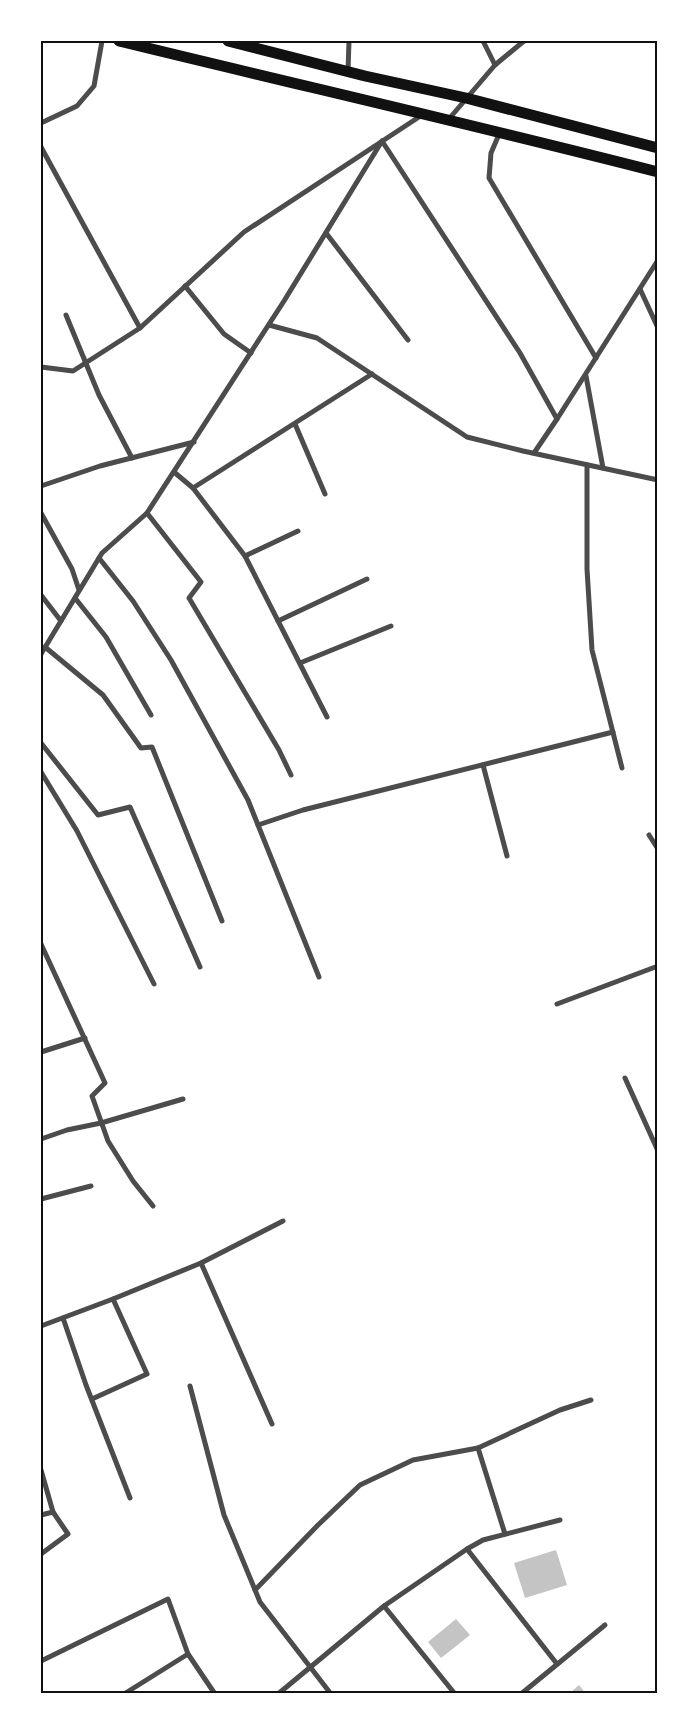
<svg xmlns="http://www.w3.org/2000/svg" width="699" height="1735" font-family="Literata,serif">
	<rect width="100%" height="100%" fill="#fff"/>
	<!-- building -->
	<g fill="#c4c4c4">
		<polygon points="556,1550 567,1585 525,1598 514,1563"/>
		<polygon points="456,1619 470,1635 441,1658 428,1642"/>
		<polygon points="579,1685 586,1694 569,1694"/>
	</g>
	<g fill="none" stroke-linecap="round" stroke-linejoin="round">
		<!-- minor -->
		<g stroke="#4c4c4c" stroke-width="5">
			<polyline points="483,41 495,65"/>
			<polyline points="348,71 349,41"/>
			<polyline points="448,120 495,65 524,41"/>
			<polyline points="41,123 77,106 94,86 102,41"/>
			<polyline points="500,132 491,153 489,178 596,358"/>
			<polyline points="41,147 140,328"/>
			<polyline points="326,233 408,340"/>
			<polyline points="185,286 224,334 251,353"/>
			<polyline points="640,289 658,328"/>
			<polyline points="66,315 99,395 132,458"/>
			<polyline points="269,325 317,338 467,437 523,451 658,480"/>
			<polyline points="41,367 73,371 140,328 244,232 422,115"/>
			<polyline points="586,376 603,468"/>
			<polyline points="295,424 325,494"/>
			<polyline points="534,453 557,419 658,260"/>
			<polyline points="587,465 587,569 592,650 622,768"/>
			<polyline points="174,472 193,488 245,556 327,717"/>
			<polyline points="41,486 100,466 194,442"/>
			<polyline points="193,488 372,374"/>
			<polyline points="41,513 72,569 79,590"/>
			<polyline points="147,513 201,582 189,598 279,750 291,775"/>
			<polyline points="245,556 298,531"/>
			<polyline points="99,558 133,601 171,660 248,800 319,977"/>
			<polyline points="41,595 61,621"/>
			<polyline points="75,598 106,637 151,715"/>
			<polyline points="278,621 367,579"/>
			<polyline points="45,647 103,695 141,748 152,747 222,921"/>
			<polyline points="41,654 102,553 147,513 284,301 382,141 520,353 557,419"/>
			<polyline points="300,663 391,626"/>
			<polyline points="41,743 98,815 130,807 200,967"/>
			<polyline points="483,765 507,856"/>
			<polyline points="41,772 77,831 154,984"/>
			<polyline points="258,825 303,810 613,732"/>
			<polyline points="649,835 658,849"/>
			<polyline points="41,944 105,1083 92,1096 108,1141 133,1181 153,1206"/>
			<polyline points="557,1004 658,966"/>
			<polyline points="41,1052 85,1038"/>
			<polyline points="625,1078 658,1151"/>
			<polyline points="41,1139 67,1130 101,1123 183,1099"/>
			<polyline points="41,1199 91,1186"/>
			<polyline points="201,1263 272,1424"/>
			<polyline points="63,1318 86,1385 130,1498"/>
			<polyline points="41,1326 113,1299 201,1263 283,1221"/>
			<polyline points="190,1386 224,1515 260,1602 331,1694"/>
			<polyline points="92,1399 147,1374 113,1299"/>
			<polyline points="478,1448 505,1534"/>
			<polyline points="41,1470 53,1512 41,1515"/>
			<polyline points="467,1549 557,1664"/>
			<polyline points="41,1554 68,1534 53,1512"/>
			<polyline points="255,1590 318,1525 360,1485 413,1460 478,1448 560,1410 591,1400"/>
			<polyline points="384,1606 455,1694"/>
			<polyline points="41,1661 168,1599 188,1654 215,1694"/>
			<polyline points="124,1694 188,1654"/>
			<polyline points="278,1694 384,1606 467,1549 483,1540 560,1520"/>
			<polyline points="521,1694 605,1625"/>
		</g>
		<!-- primary -->
		<g stroke="#111" stroke-width="11">
			<path d="M119 41C299 85 479 126 658 172"/>
			<polyline points="228,41 365,76 466,98 658,148"/>
		</g>
	</g>
	<!-- border -->
	<rect width="699" height="1735" fill="none" stroke="#ffffff" stroke-width="85"/>
	<rect x="42" y="42" width="614" height="1650" fill="none" stroke="#111" stroke-width="2"/>
</svg>
